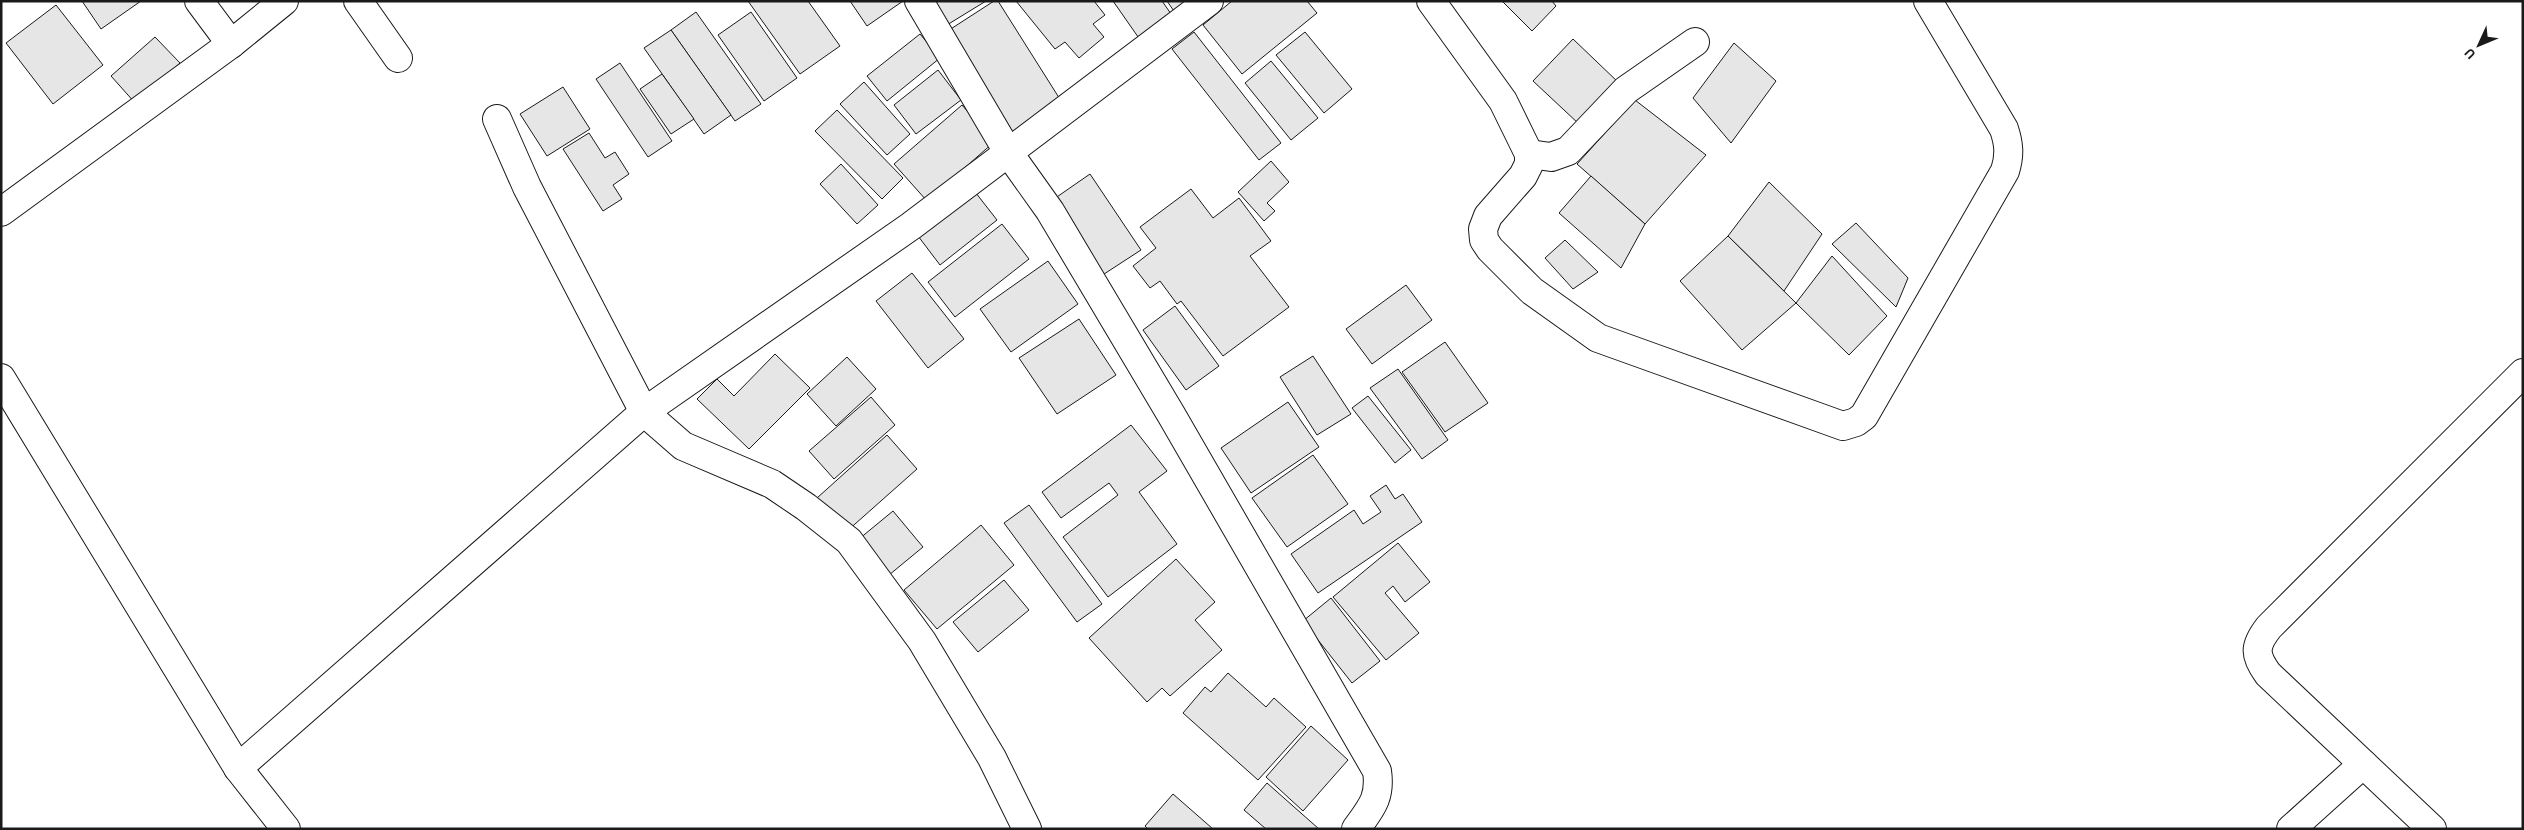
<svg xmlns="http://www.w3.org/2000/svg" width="2524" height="830" font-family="'Alegreya Sans',sans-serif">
	<rect width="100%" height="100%" fill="#fff"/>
	<!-- building -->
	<g fill="#e6e6e6" stroke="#1a1a1a">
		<polygon points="82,1 141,1 101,29"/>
		<polygon points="748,1 808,1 840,46 800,74"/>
		<polygon points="850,1 903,1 867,26"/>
		<polygon points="926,1 986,1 942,28"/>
		<polygon points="994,1 998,1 1063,104 1009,138 943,34"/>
		<polygon points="1016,1 1094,1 1105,15 1093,24 1104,37 1079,58 1065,42 1055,49"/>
		<polygon points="1113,1 1162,1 1176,21 1143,44"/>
		<polygon points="1167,1 1201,1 1178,17"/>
		<polygon points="1232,1 1307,1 1317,13 1242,74 1203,25"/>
		<polygon points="1502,1 1552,1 1556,6 1532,31"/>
		<polygon points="56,5 103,65 53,104 6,43"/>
		<polygon points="696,12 761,104 735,121 671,30"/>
		<polygon points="751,12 797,78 764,101 718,35"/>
		<polygon points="671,30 731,115 704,134 644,48"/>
		<polygon points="1194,32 1281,143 1259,160 1172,49"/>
		<polygon points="1305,32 1352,89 1324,113 1276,55"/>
		<polygon points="920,34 940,58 887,101 867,76"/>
		<polygon points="155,37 180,63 136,104 111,76"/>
		<polygon points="1573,39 1619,83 1579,124 1533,81"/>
		<polygon points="1734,43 1776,81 1731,143 1693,98"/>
		<polygon points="1271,61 1318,118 1291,140 1245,83"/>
		<polygon points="620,63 672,141 648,157 596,79"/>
		<polygon points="938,70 961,100 916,134 894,105"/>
		<polygon points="662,74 694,119 671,134 640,89"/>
		<polygon points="864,82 910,134 887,155 840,104"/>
		<polygon points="563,87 590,129 547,156 520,114"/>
		<polygon points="1635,100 1706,155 1645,224 1577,164"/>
		<polygon points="962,105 994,142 927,201 894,164"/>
		<polygon points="837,110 903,178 882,199 815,131"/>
		<polygon points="589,133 605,158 615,152 629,174 613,185 622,199 603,211 563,149"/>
		<polygon points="1271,161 1289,182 1267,203 1275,211 1264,221 1238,192"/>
		<polygon points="841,164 878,205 857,224 820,184"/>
		<polygon points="1090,174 1141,250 1101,276 1051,201"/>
		<polygon points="1591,176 1645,224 1621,268 1559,213"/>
		<polygon points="1769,182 1822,234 1784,291 1728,236"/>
		<polygon points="972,188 997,220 940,265 915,232"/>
		<polygon points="1191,189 1213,218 1239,198 1271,241 1250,256 1289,307 1223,356 1181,301 1177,304 1160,281 1150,288 1133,266 1156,248 1140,227"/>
		<polygon points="1856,223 1908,278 1896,307 1832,244"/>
		<polygon points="1002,224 1029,259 955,317 928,282"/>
		<polygon points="1728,236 1796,303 1742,350 1680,281"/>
		<polygon points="1565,240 1598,272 1573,289 1545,258"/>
		<polygon points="1832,256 1887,316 1849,355 1796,303"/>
		<polygon points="1048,261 1078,304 1011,352 980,309"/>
		<polygon points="912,273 964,339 928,368 876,301"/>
		<polygon points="1406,285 1432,320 1372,364 1346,329"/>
		<polygon points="1175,306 1219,366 1186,390 1143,330"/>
		<polygon points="1079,319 1116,375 1057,414 1019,358"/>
		<polygon points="1445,342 1488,403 1445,432 1402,372"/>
		<polygon points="775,354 810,388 749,449 697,399 717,379 734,396"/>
		<polygon points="1313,356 1351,414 1317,435 1280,377"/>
		<polygon points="847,357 876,389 836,426 807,394"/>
		<polygon points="1398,369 1448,440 1422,459 1370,388"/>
		<polygon points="1368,396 1411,450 1395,463 1352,408"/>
		<polygon points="871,397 895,425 834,479 809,451"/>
		<polygon points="1288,402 1319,447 1251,493 1221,448"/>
		<polygon points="1131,425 1167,471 1139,492 1177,544 1108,597 1063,537 1118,495 1109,483 1061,518 1042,492"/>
		<polygon points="887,435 917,469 846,532 817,498"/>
		<polygon points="1313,455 1348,504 1287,547 1252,498"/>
		<polygon points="1386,485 1395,499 1403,494 1422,522 1318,593 1291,554 1354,510 1363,524 1381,512 1370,496"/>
		<polygon points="1029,505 1102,604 1077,622 1004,523"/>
		<polygon points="893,511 923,547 889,575 859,539"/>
		<polygon points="981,525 1014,565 937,629 904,590"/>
		<polygon points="1398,543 1430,582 1405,602 1393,586 1385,593 1419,633 1386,660 1333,597"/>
		<polygon points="1176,559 1215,602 1195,620 1222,650 1170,696 1162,688 1147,702 1089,638"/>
		<polygon points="1004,580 1029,610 978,652 953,622"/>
		<polygon points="1331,598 1380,661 1352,683 1303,621"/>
		<polygon points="1228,673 1266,707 1274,698 1306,727 1258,780 1183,713 1205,687 1211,692"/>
		<polygon points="1311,726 1348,760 1303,811 1266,777"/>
		<polygon points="1267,783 1319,829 1266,829 1244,810"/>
		<polygon points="1173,794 1213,829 1148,829 1145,826"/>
	</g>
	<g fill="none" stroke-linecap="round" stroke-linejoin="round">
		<!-- minor casing -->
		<g stroke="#1a1a1a" stroke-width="30">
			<g id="minor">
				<polyline points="358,1 398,58"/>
				<path d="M919 1 1008 152 1050 211 1172 416 1377 771C1381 798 1371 808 1356 829"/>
				<path d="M1431 1 1503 101 1529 154V164L1523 176 1488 216 1483 229 1484 240 1490 249 1532 291 1598 338 1843 426 1856 422 1864 416 2005 171C2010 155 2009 144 2004 129L1928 1"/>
				<polyline points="231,44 284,1"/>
				<polyline points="497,119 527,187 644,412 683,446 772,484 806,507 849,541 922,641 992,758 1027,829"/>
				<polyline points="1529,154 1551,157 1568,151 1626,90 1695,42"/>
				<polyline points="1,212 231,44 199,1"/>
				<polyline points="1,378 238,768 286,829"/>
				<polyline points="238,768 644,412 911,226 1209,1"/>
				<polyline points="2291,829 2363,764"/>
				<path d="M2432 829 2268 674C2254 655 2254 646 2269 627L2523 373"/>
			</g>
		</g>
		<!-- minor -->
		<use href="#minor" stroke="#fff" stroke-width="28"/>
	</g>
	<!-- border -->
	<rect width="2524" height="830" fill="none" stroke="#1a1a1a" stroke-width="5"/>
	<!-- north arrow -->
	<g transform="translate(2479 45) rotate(226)" stroke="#ffffff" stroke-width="4" paint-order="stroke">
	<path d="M0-4L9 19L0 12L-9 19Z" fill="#1a1a1a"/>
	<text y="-8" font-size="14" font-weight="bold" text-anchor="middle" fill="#1a1a1a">U</text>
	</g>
</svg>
